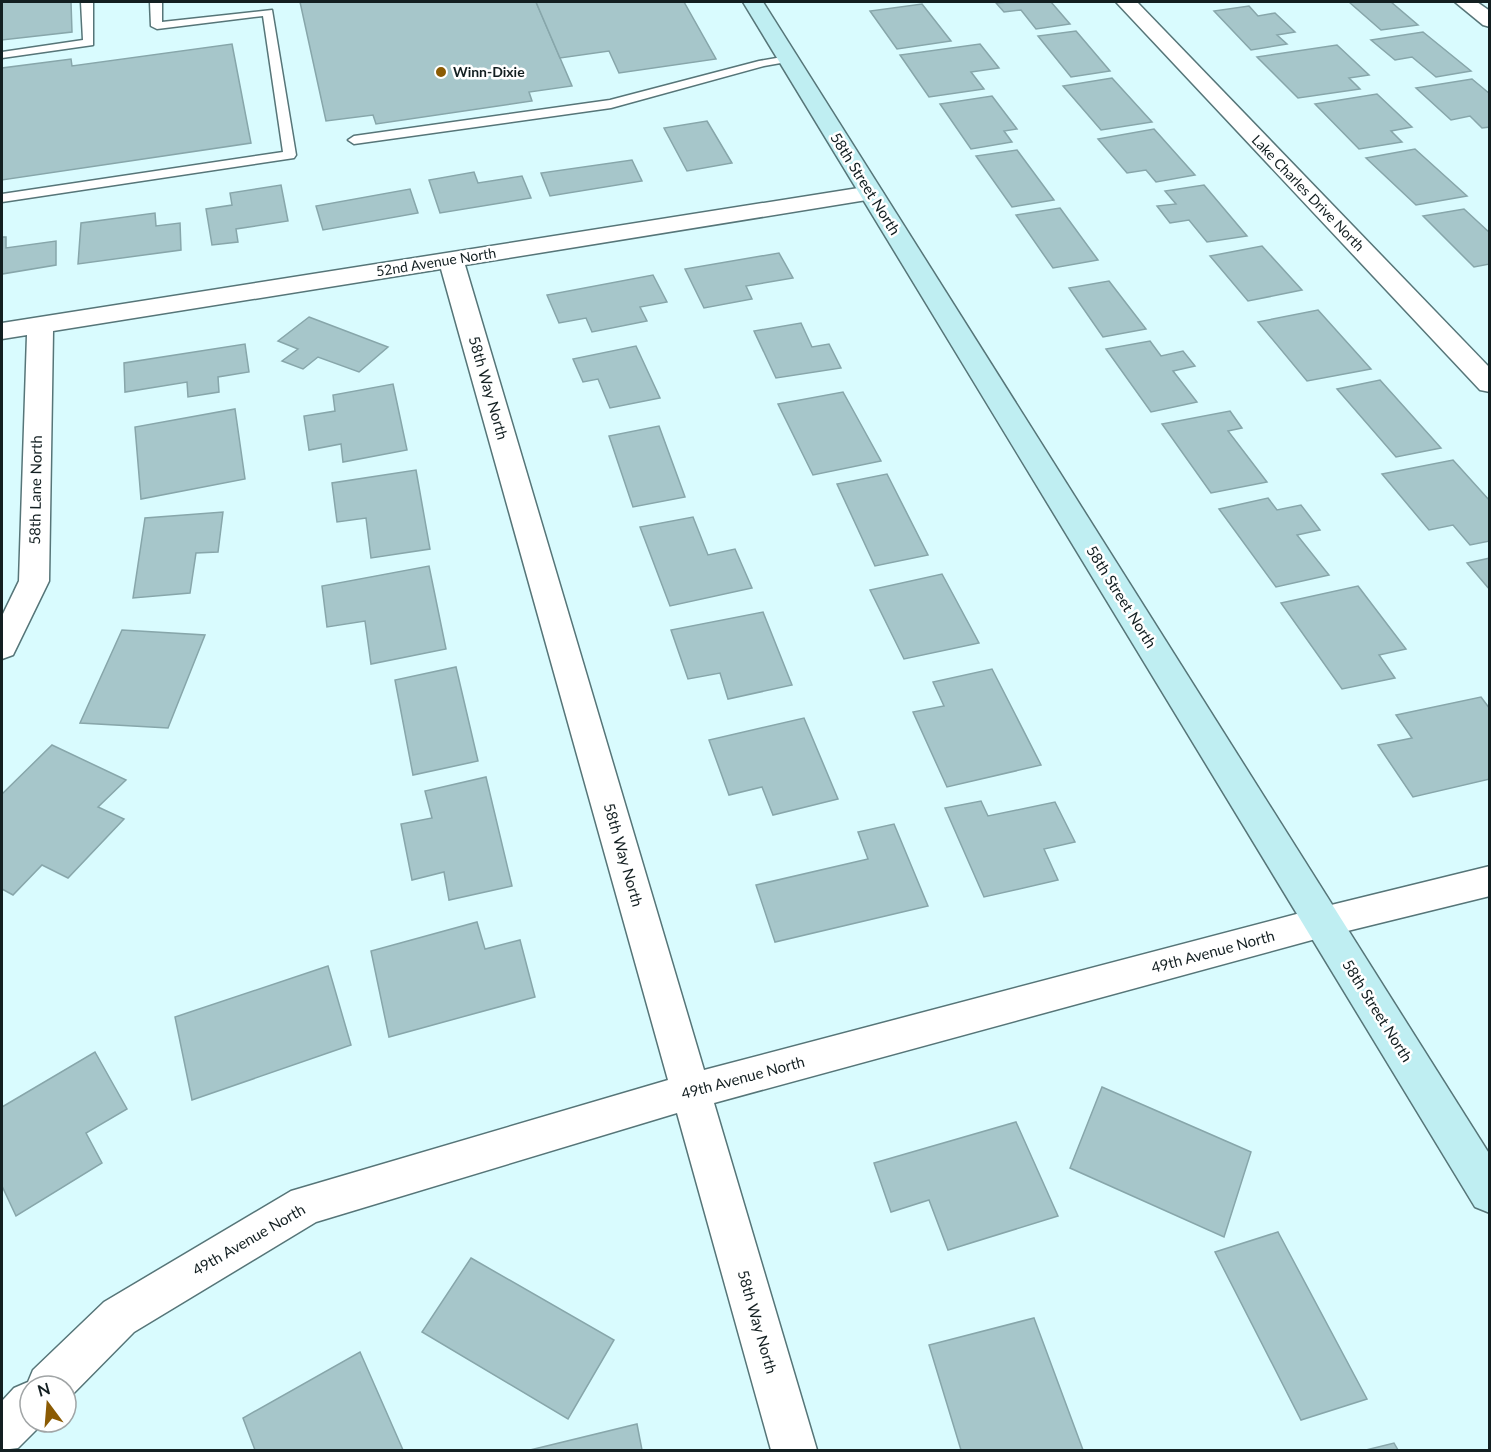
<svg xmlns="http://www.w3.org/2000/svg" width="1491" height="1452" font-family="Lato,sans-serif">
	<rect width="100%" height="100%" fill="#d9fbfe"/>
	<!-- building -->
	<g fill="#a6c6ca" stroke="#87a6aa" stroke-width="1.5">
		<polygon points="2,2 71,2 72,32 2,40"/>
		<polygon points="300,2 536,2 572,86 529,92 532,101 376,124 373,115 326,121"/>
		<polygon points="536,2 684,2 716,59 619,73 609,51 560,58"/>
		<polygon points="1009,2 1051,2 1070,24 1036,29 1021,10 1004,12 996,3"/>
		<polygon points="1349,2 1391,2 1418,25 1381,30"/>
		<polygon points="922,4 951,41 897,49 870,11"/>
		<polygon points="1249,6 1258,16 1275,13 1295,32 1277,35 1287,44 1251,50 1214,11"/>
		<polygon points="1076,31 1110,71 1071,77 1038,36"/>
		<polygon points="1423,32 1471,71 1436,77 1412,57 1395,60 1371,40"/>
		<polygon points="232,44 251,143 2,180 2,68 71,59 72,66"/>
		<polygon points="980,44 999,68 971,72 984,89 929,97 900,55"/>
		<polygon points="1337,45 1369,75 1349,78 1360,89 1298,98 1257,57"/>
		<polygon points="1112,78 1152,122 1101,130 1063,86"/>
		<polygon points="1472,79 1490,94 1490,127 1482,128 1470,116 1451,120 1416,88"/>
		<polygon points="1377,94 1412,127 1391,131 1402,142 1359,149 1315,104"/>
		<polygon points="992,96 1017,129 1004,131 1012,142 971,149 940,104"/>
		<polygon points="707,121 732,163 687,171 664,128"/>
		<polygon points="1154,129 1195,175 1156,182 1146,170 1127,173 1098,139"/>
		<polygon points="1415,149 1467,196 1416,205 1366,158"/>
		<polygon points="1017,150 1054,200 1012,207 976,156"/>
		<polygon points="632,160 642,181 550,196 541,173"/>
		<polygon points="474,172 478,183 522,176 531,198 440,213 429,180"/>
		<polygon points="281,185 288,221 236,229 238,242 212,245 206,209 232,205 230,193"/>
		<polygon points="1204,185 1247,236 1207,242 1189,220 1170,223 1157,206 1176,204 1165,191"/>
		<polygon points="410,189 418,213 323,230 316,206"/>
		<polygon points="1060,208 1098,260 1053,268 1016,215"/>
		<polygon points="1464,209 1490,233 1490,264 1474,267 1423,216"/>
		<polygon points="155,213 156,226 180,223 181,250 78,264 81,223"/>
		<polygon points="2,237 6,237 6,248 56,241 56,265 2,274"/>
		<polygon points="1262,246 1302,290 1248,301 1210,256"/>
		<polygon points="779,253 793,278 746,286 752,299 704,308 685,269"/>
		<polygon points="653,275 667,302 640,307 647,321 592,332 586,318 559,323 547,295"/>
		<polygon points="1109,281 1146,329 1103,337 1069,288"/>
		<polygon points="1318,310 1371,369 1307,381 1258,322"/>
		<polygon points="309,317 388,347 359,372 318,357 303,369 282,361 298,349 278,341"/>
		<polygon points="801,323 812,347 829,344 841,368 776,378 754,331"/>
		<polygon points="1150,341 1161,356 1183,351 1195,366 1173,371 1197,402 1151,412 1106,349"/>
		<polygon points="245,344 249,372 218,377 219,392 188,397 187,382 125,392 124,363"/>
		<polygon points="636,346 660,398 610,408 598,379 583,382 573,359"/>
		<polygon points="1380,380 1441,448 1396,457 1337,389"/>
		<polygon points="393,384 407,450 343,462 341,444 309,450 304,416 335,411 333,395"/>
		<polygon points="843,392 881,461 813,475 778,404"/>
		<polygon points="235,409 245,479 141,499 135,427"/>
		<polygon points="1230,411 1242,428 1228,431 1267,482 1211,493 1162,424"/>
		<polygon points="659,426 685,497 633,507 609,436"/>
		<polygon points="1453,460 1490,501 1490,541 1470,545 1453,525 1429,530 1382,474"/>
		<polygon points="416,470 430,549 371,558 366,518 337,522 332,483"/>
		<polygon points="887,474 928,555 875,566 837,484"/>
		<polygon points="1268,498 1277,510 1301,505 1320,530 1297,535 1329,575 1276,587 1219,509"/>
		<polygon points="223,512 218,552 196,553 190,593 133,598 145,518"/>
		<polygon points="693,517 708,555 735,549 752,588 670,606 640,527"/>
		<polygon points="1490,558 1490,590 1467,563"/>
		<polygon points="429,566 446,649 371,664 365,621 327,627 322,586"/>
		<polygon points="942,574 979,643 904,659 870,590"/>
		<polygon points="1358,586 1406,649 1379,655 1395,678 1342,689 1281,603"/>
		<polygon points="763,612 792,685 728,699 720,673 688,679 671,630"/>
		<polygon points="122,630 205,635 168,728 80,723"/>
		<polygon points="456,667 478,761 413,775 395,680"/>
		<polygon points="992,669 1041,765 947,787 913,712 944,706 933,682"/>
		<polygon points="1481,697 1490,709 1490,779 1413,797 1378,745 1412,738 1396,715"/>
		<polygon points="804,718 838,799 773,815 762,787 729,795 709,740"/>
		<polygon points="52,745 126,780 98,807 124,819 68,878 42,865 13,895 2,889 2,794"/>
		<polygon points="486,777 512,886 449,900 444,872 412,880 401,824 432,818 425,791"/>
		<polygon points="981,801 988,816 1055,802 1075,842 1044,849 1058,880 984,897 945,808"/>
		<polygon points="894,824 928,906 775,942 756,885 868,859 858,832"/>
		<polygon points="477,922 485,949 520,940 535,997 389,1037 371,951"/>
		<polygon points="328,966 351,1045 192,1100 175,1017"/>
		<polygon points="95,1052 127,1109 86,1133 102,1163 16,1216 2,1186 2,1107"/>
		<polygon points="1102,1087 1251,1152 1224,1237 1070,1168"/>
		<polygon points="1016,1122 1058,1216 948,1250 929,1200 891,1212 874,1163"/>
		<polygon points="1278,1232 1367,1399 1301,1420 1215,1252"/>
		<polygon points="471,1258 614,1340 568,1419 422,1332"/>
		<polygon points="1034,1318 1083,1450 961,1450 929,1345"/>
		<polygon points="360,1352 403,1450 255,1450 243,1418"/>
		<polygon points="637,1424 642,1450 530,1450"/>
		<polygon points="1394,1443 1398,1450 1366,1450"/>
	</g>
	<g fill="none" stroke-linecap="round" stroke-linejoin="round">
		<!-- lane casing -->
		<g stroke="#567578" stroke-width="3">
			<g id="lane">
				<polygon points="81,2 93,2 93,45 2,58 2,52 83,40"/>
				<polygon points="150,2 162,2 162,22 272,10 296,155 294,158 2,202 2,194 283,152 263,16 157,29 151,26"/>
				<polygon points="788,56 794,59 792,61 764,66 611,108 354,144 348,140 354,136 610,100 759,61"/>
			</g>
		</g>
		<!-- street casing -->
		<g stroke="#567578" stroke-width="3">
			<g id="street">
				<polygon points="1116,2 1137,2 1490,368 1490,392 1480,390"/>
				<polygon points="1455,2 1477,2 1490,11 1490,27 1483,25"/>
				<polygon points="871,186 879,188 883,193 879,198 465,265 704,1070 1323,907 1490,866 1490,896 1323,937 714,1103 817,1450 771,1450 677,1113 316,1222 134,1332 66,1401 66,1386 30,1386 30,1422 44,1422 18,1448 2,1450 2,1401 14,1388 28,1382 33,1370 104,1302 291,1191 668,1080 441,269 53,331 49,581 13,655 2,659 2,616 19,581 27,335 2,339 2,323"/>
			</g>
		</g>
		<!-- secondary casing -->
		<g stroke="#567578" stroke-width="3">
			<polygon id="secondary" points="743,2 763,2 1490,1155 1490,1213 1475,1207"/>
		</g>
		<!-- lane -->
		<use href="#lane" fill="#fff" fill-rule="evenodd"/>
		<!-- street -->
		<use href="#street" fill="#fff" fill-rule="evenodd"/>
		<!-- secondary -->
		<use href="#secondary" fill="#bfeef2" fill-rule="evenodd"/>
	</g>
	<!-- markers -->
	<circle fill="#8b5b03" stroke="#fff" stroke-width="2" cx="441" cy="72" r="6"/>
	<g text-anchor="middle" stroke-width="5" stroke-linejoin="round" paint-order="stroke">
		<!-- far-poi labels -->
		<g font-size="14" font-weight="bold" fill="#131f21" stroke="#fff" text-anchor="start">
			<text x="453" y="77">Winn-Dixie</text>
		</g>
		<!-- far-street labels -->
		<g font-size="14" fill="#131f21" stroke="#fff">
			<text transform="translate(1308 193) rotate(46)" y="5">Lake Charles Drive North</text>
			<text transform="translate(436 262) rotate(-9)" y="5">52nd Avenue North</text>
		</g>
		<!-- street labels -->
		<g font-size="15" fill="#131f21" stroke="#fff">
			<text transform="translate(865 184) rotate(58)" y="5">58th Street North</text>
			<text transform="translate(488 388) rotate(74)" y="5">58th Way North</text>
			<text transform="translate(36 490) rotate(-89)" y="5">58th Lane North</text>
			<text transform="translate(1121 597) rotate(58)" y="5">58th Street North</text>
			<text transform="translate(623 855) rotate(74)" y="5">58th Way North</text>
			<text transform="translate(1213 952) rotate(-15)" y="5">49th Avenue North</text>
			<text transform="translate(1377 1011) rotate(58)" y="5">58th Street North</text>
			<text transform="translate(743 1078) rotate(-15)" y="5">49th Avenue North</text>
			<text transform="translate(249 1240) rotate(-30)" y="5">49th Avenue North</text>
			<text transform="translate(757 1322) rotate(74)" y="5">58th Way North</text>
		</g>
	</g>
	<!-- border -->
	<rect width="1491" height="1452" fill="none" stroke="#131f21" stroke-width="6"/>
	<!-- north arrow -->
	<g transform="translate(48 1404) rotate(344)"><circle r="28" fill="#ffffff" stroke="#a1a5a6" stroke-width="1.5"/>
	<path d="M0-4.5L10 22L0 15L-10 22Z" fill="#8b5b03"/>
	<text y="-9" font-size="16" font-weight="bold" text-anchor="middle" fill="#131f21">N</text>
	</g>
</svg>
